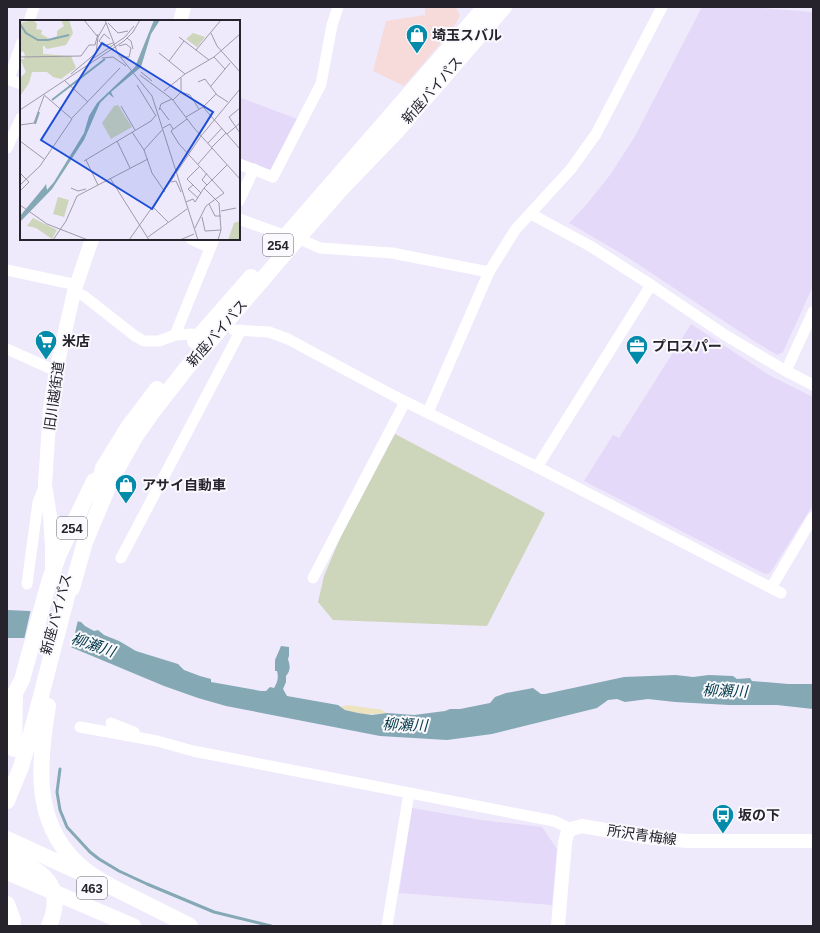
<svg xmlns="http://www.w3.org/2000/svg" width="820" height="933" font-family="Arial,'Noto Sans JP',sans-serif">
	<rect width="100%" height="100%" fill="#efe9fc"/>
	<!-- commercial -->
	<polygon fill="#f6dbda" points="425,7 456,7 460,16 451,31 404,86 373,71 386,21 425,15"/>
	<!-- built -->
	<g fill="#e4d9f8">
		<polygon points="702,7 748,7 813,12 813,286 783,352 777,355 754,341 624,255 569,223 587,204 610,175 634,138"/>
		<polygon points="239,97 297,119 271,173 239,161"/>
		<polygon points="691,324 769,375 813,397 813,505 770,573 765,574 584,481 613,435 619,438"/>
		<polygon points="412,808 481,820 542,827 557,849 552,905 399,893"/>
	</g>
	<!-- green -->
	<polygon fill="#cdd5ba" points="395,434 545,513 487,626 333,620 318,602 324,576 341,536"/>
	<!-- sand -->
	<path fill="#ede3be" d="M348 705 375 709H380L387 713C371 715 354 715 340 707Z"/>
	<!-- water -->
	<path fill="#85a8b5" d="M7 610 30 611 81 622 85 626 94 631 98 630 104 635 119 641 136 651 178 664 184 670 200 676 211 679V682L261 691H266L270 687 274 688C277 683 279 678 277 671H275V660L281 646 289 647V656L288 659C290 666 291 670 286 676V682L283 689 287 696 338 705 345 710 358 713 372 715 387 713 414 715 445 711 450 709H460L490 703 495 697 506 693 533 688 541 694H545L624 677 676 675 693 677 709 675 733 676 737 679 750 678 752 681 788 684H813V709L777 705H729L675 702 648 699 625 702 617 699 608 700 597 708 492 734 447 740 380 736 226 706 198 698 164 686 73 648 44 641 23 638H7Z"/>
	<!-- pier -->
	<polygon fill="#efe9fc" points="31,609 78,620 71,650 44,643 24,640"/>
	<g fill="none" stroke-linecap="round" stroke-linejoin="round">
		<!-- stream -->
		<polyline stroke="#85a8b5" stroke-width="3" points="60,769 57,792 60,810 67,827 90,852 99,859 119,871 147,884 214,912 271,926"/>
		<!-- minor -->
		<g stroke="#fff" stroke-width="11">
			<polyline points="29,21 34,7"/>
			<polyline points="7,79 21,84"/>
			<polyline points="9,79 21,44"/>
			<polyline points="7,148 21,118"/>
			<polyline points="239,164 273,177 321,84 332,25 338,7"/>
			<polyline points="239,201 254,169"/>
			<polyline points="531,214 590,246 651,285 725,335 786,371 813,385"/>
			<polyline points="239,219 286,236"/>
			<polyline points="298,238 320,248 392,253 489,272"/>
			<polyline points="191,239 210,248"/>
			<polyline points="7,270 77,285"/>
			<polyline points="74,292 84,296 135,336 144,341 159,341 175,335 192,334"/>
			<polyline points="234,330 269,332 288,339 396,397 537,467 781,593"/>
			<polyline points="175,335 214,239"/>
			<polyline points="7,349 56,371"/>
			<polyline points="786,371 813,312"/>
			<polyline points="428,412 489,272 515,230 571,169 596,134 662,7"/>
			<polyline points="537,467 651,285"/>
			<polyline points="121,558 241,330"/>
			<polyline points="313,578 405,402"/>
			<polyline points="27,584 38,502 45,485"/>
			<polyline points="771,588 813,517"/>
			<polyline points="111,723 134,732"/>
			<polyline points="80,727 157,741 193,751 554,821 571,829"/>
			<polyline points="387,926 409,793"/>
		</g>
		<!-- major -->
		<g stroke="#fff" stroke-width="14">
			<polyline points="180,21 184,7"/>
			<polyline points="52,568 52,546 50,516 45,485 50,408 56,371 74,292 92,239"/>
			<polyline points="558,926 565,843 567,834 571,829 582,826 645,837 687,841 813,841"/>
		</g>
		<!-- highway -->
		<g stroke="#fff" stroke-width="16">
			<polyline points="285,237 485,7"/>
			<polyline points="195,341 251,277"/>
			<polyline points="94,493 101,476 103,468 129,426 157,389"/>
			<polyline points="7,700 15,693 22,680 49,582 59,554 94,481"/>
			<path d="M48 706C39 760 32 819 75 861 85 872 99 880 112 887"/>
			<polyline points="14,749 15,693"/>
			<polyline points="7,801 21,767 35,719 68,592 72,588 85,542 112,478 135,437 154,410 185,370 298,238 342,188 396,132 504,7"/>
			<polyline points="7,839 112,887 190,926"/>
			<path d="M7 856C41 870 67 884 49 926"/>
			<polyline points="7,872 133,926"/>
			<polyline points="7,904 13,920 12,926"/>
		</g>
	</g>
	<!-- icons -->
	<defs>
		<g id="shop-pin" transform="scale(1.15)"><path d="M0 17L-7.5 6A9.5 9.5 0 1 1 7.5 6Z" fill="#048aaa" stroke="#faf9fd"/><path d="M-5-2.5h2.3a2.7 3.5 0 0 1 5.4 0H5L5.5 6h-11ZM-1.5-2.5h3a1.5 2.3 0 0 0-3 0Z" fill="#fff"/></g>
		<g id="supermarket-pin" transform="scale(1.15)"><path d="M0 17L-7.5 6A9.5 9.5 0 1 1 7.5 6Z" fill="#048aaa" stroke="#faf9fd"/><path d="M-6-5.5h2.5l.6 2H6L4.5 2H-2.5L-4.4-4H-6ZM-1.5 3.2a1.3 1.3 0 1 0 .1 0ZM3 3.2a1.3 1.3 0 1 0 .1 0Z" fill="#fff"/></g>
		<g id="office-pin" transform="scale(1.15)"><path d="M0 17L-7.5 6A9.5 9.5 0 1 1 7.5 6Z" fill="#048aaa" stroke="#faf9fd"/><path d="M-6-3h4V-5.5h4V-3h4V5H-6ZM-1-4.5V-3h2v-1.5ZM-6 0V1H6V0Z" fill="#fff"/></g>
		<g id="bus-pin" transform="scale(1.15)"><path d="M0 17L-7.5 6A9.5 9.5 0 1 1 7.5 6Z" fill="#048aaa" stroke="#faf9fd"/><path d="M-5-6H5V4H4V6H2V4H-2V6H-4V4H-5ZM-3.5-4V0h7V-4ZM-3.5 1.2v1.5H-2V1.2ZM2 1.2v1.5H3.5V1.2Z" fill="#fff"/></g>
	</defs>
	<g fill-rule="evenodd">
		<use href="#shop-pin" x="417" y="35"/>
		<use href="#supermarket-pin" x="46" y="341"/>
		<use href="#office-pin" x="637" y="346"/>
		<use href="#shop-pin" x="126" y="485"/>
		<use href="#bus-pin" x="723" y="815"/>
	</g>
	<g text-anchor="middle" stroke-width="4" stroke-linejoin="round" paint-order="stroke">
		<!-- shield labels -->
		<g fill="#faf9fd" stroke="#66636b" stroke-width="1">
			<rect x="263" y="234" width="30" height="22" rx="3"/>
			<rect x="57" y="517" width="30" height="22" rx="3"/>
			<rect x="77" y="877" width="30" height="22" rx="3"/>
		</g>
		<g font-size="13" font-weight="bold" fill="#26232c">
			<text x="278" y="250">254</text>
			<text x="72" y="533">254</text>
			<text x="92" y="893">463</text>
		</g>
		<!-- poi labels -->
		<g font-size="14" font-weight="bold" fill="#26232c" stroke="#faf9fd" text-anchor="start">
			<text x="432" y="40">埼玉スバル</text>
			<text x="62" y="346">米店</text>
			<text x="652" y="351">プロスパー</text>
			<text x="142" y="490">アサイ自動車</text>
			<text x="738" y="820">坂の下</text>
		</g>
		<!-- street labels -->
		<g font-size="14" fill="#26232c" stroke="#faf9fd">
			<text transform="translate(432 90) rotate(-49)" y="5">新座バイパス</text>
			<text transform="translate(217 333) rotate(-49)" y="5">新座バイパス</text>
			<text transform="translate(54 396) rotate(-82)" y="5">旧川越街道</text>
			<text transform="translate(56 614) rotate(-75)" y="5">新座バイパス</text>
			<text transform="translate(642 835) rotate(8)" y="5">所沢青梅線</text>
		</g>
		<!-- water labels -->
		<g font-size="15" font-style="italic" fill="#003847" stroke="#faf9fd">
			<text transform="translate(93 645) rotate(19)" y="5">柳瀬川</text>
			<text transform="translate(725 691) rotate(2)" y="5">柳瀬川</text>
			<text transform="translate(405 725) rotate(2)" y="5">柳瀬川</text>
		</g>
	</g>
	<!-- overview -->
	<g transform="translate(20 20)">
		<rect width="220" height="220" fill="#efe9fc"/>
		<path d="M13 0 17 4 16 9 22 10 21 14 30 19 37 16V11L44 6 41 0H49L53 13 46 25 27 29 23 25V34L51 36 56 48 41 59 33 57 27 52H12L9 63 0 76V58L6 52 0 39H4L5 35 3 31 0 33V3ZM173 13 185 17 177 27 166 19ZM98 85 112 107 91 119 82 103 94 86ZM38 177 49 180 44 197 33 194ZM13 198 37 210 32 219 16 208 7 206ZM220 201V220H208L214 203Z" fill="#cdd5ba"/>
		<path d="M134 0H140L131 14 121 47 91 72 94 78 89 74 80 83 64 120 32 169 0 202V196L24 167 26 164 27 170 34 162 64 113 69 96 77 83 115 47Z" fill="#85a8b5"/>
		<path fill="none" stroke="#85a8b5" stroke-width="2" d="M0 4 6 13 18 20H28L49 15M32 80 85 39M15 104 19 92"/>
		<path fill="none" stroke="#9f9aa9" stroke-width="1" d="M64 0 77 16M85 0 98 34 132 76 178 220M88 3 98 13 108 11M191 13 197 26 220 52M159 17 189 40M107 18 111 21 113 29M90 19 84 14 79 21 84 26 93 23M99 26 106 24 111 28 109 37H101M176 30 201 0M139 33 165 54M0 37 61 36 69 25H75L78 14M194 37 205 49M74 38 105 17 114 6M82 38 93 37 106 46M149 41 164 21M121 52 132 61M51 54 76 33 78 17 86 3M120 55 152 79 174 108 220 159M45 61 68 82M178 62 185 59 197 75 208 82M117 65 136 96M191 66 210 43M144 71 165 54 194 37 220 14M161 72 170 75 179 89M153 80 161 72V58M101 86 115 110M183 87 220 129M140 88 149 100M220 88 209 97 220 113M0 90 104 21 113 12 120 0M139 90 141 84 152 79M166 97 183 87 196 74M52 98 100 48M167 99 151 111 159 124 204 173 186 186 175 208M0 105 14 103 24 76M143 108 150 104 153 109M112 112 124 130 132 153 145 172M207 114 220 103M0 121 24 139M97 121 110 148M188 123 202 108M192 127 206 113M124 130 142 110M66 140 78 165M64 141 131 101 136 95M178 144 192 128M180 146 167 159 181 173M0 153 9 162 0 171M156 153 181 116 220 69M90 158 129 220M151 162 156 161 161 172M0 165 20 146 52 99 23 74M173 165 168 169 178 178M187 165 182 160 187 153M51 168 58 171 66 169M184 168 199 183 201 210 198 220M166 182 173 179 175 182 184 168 207 145M189 184 195 196H201M0 185 27 204 68 220M133 187 148 202M201 191 216 188M182 197 185 211 201 210M128 217 167 189M33 220 46 201 57 176 128 139M109 220 155 155M160 220 174 214"/>
		<path fill="#1d4ed8" fill-opacity="0.15" stroke="#1d4ed8" stroke-width="2" d="M82 23 193 92 132 189 21 120Z"/>
		<rect width="220" height="220" fill="none" stroke="#26232c" stroke-width="2"/>
	</g>
	<!-- border -->
	<rect width="820" height="933" fill="none" stroke="#26232c" stroke-width="16"/>
</svg>
